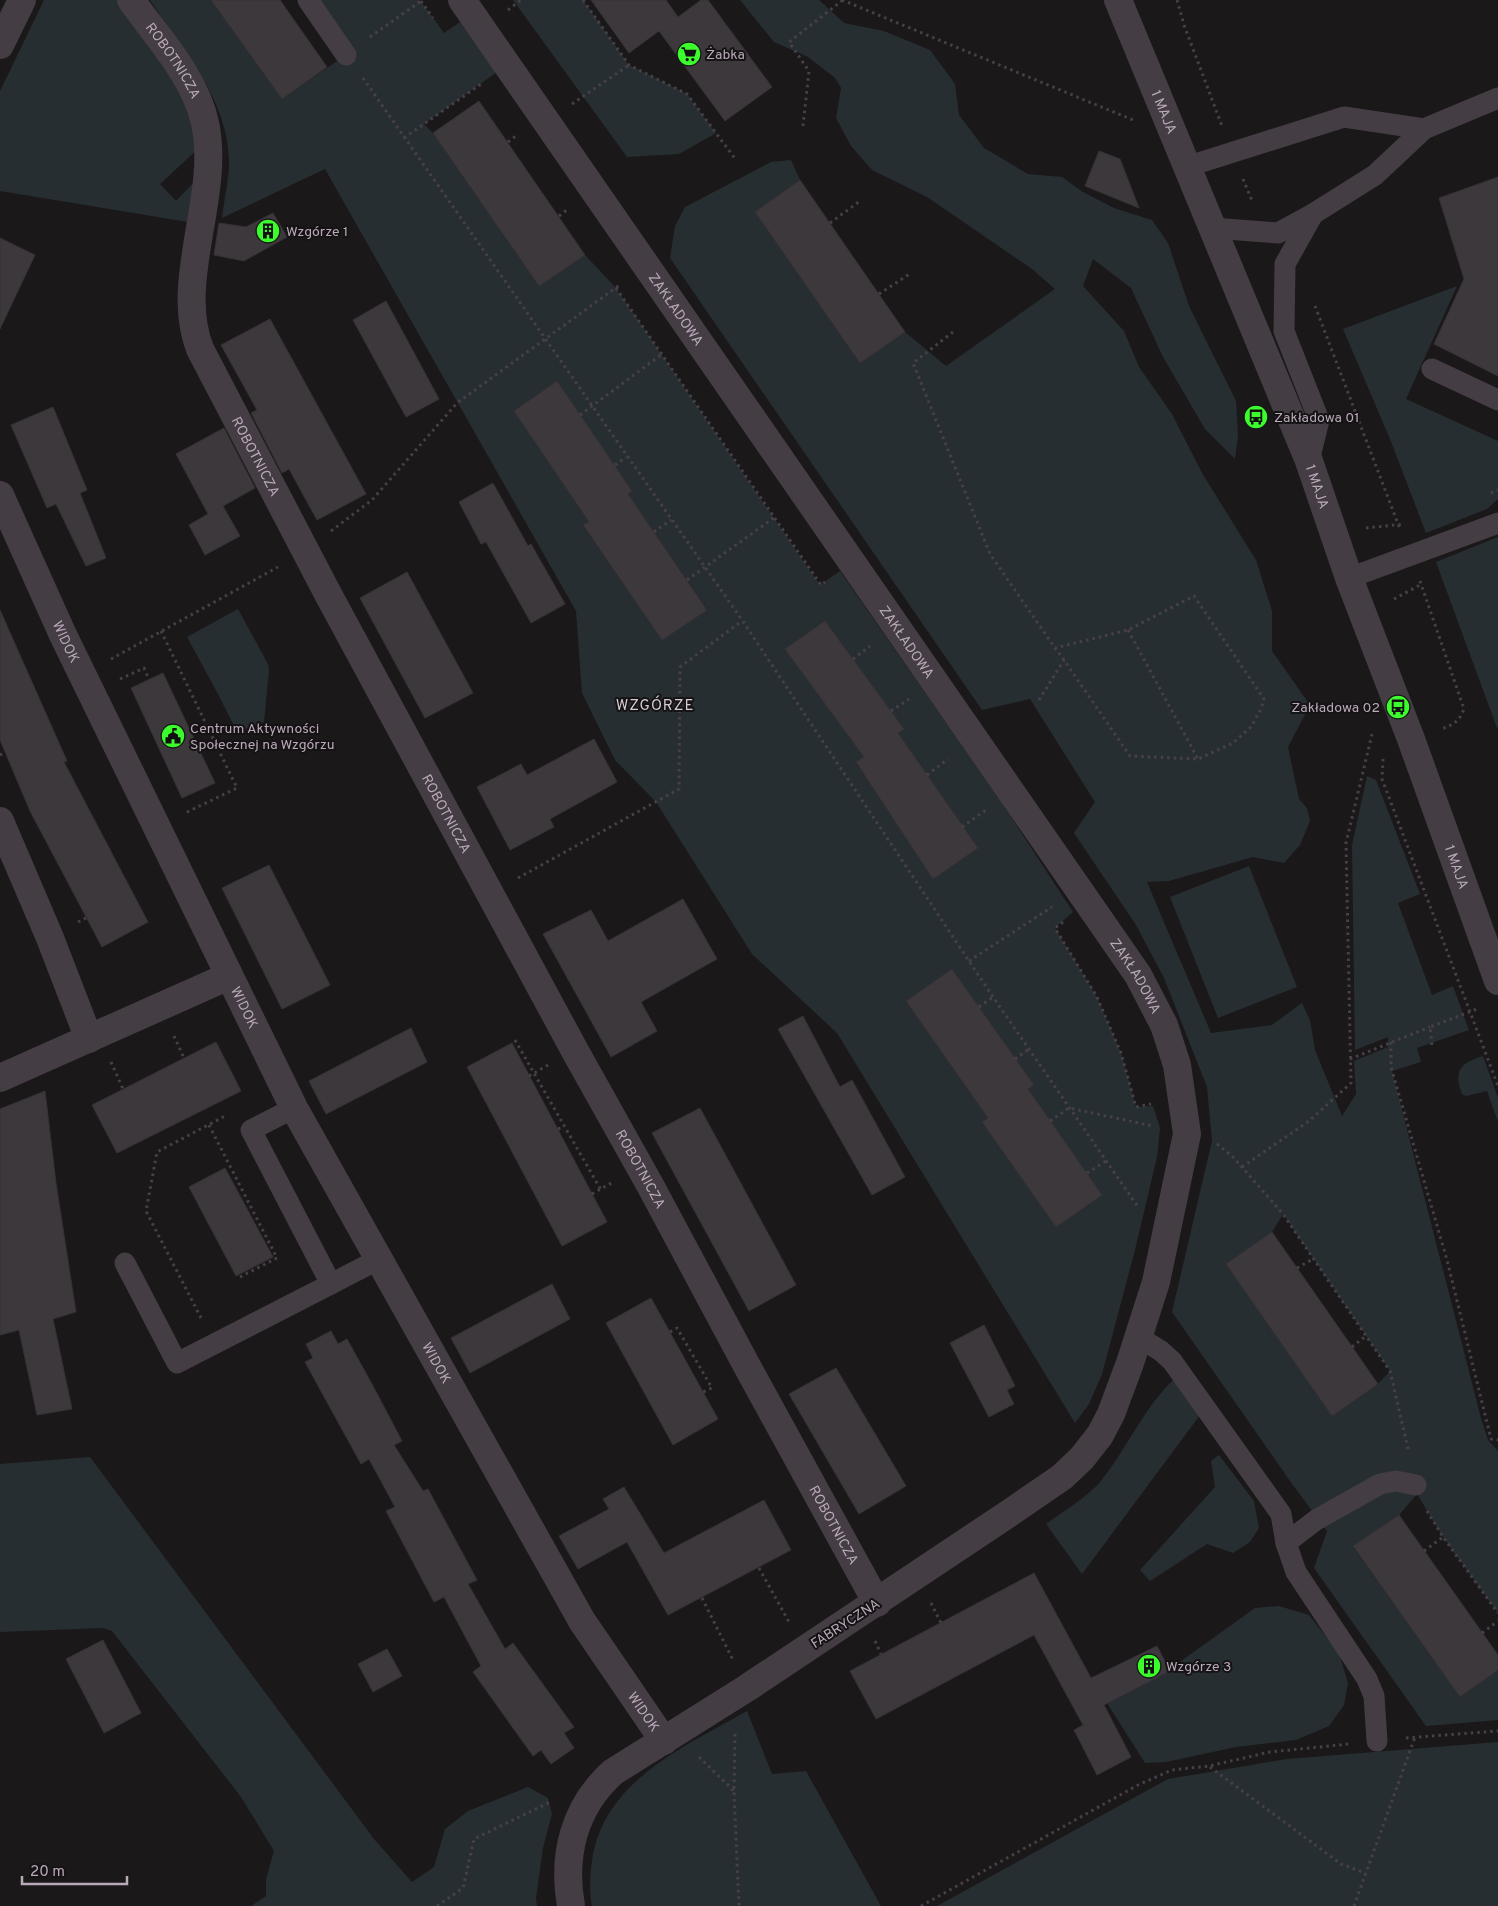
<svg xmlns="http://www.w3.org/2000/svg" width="1498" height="1906" font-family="Overpass,sans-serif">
	<rect width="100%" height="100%" fill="#1a1819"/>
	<!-- green -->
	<g fill="#272e32" fill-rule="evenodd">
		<polygon points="44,0 118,0 187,99 199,148 160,184 176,201 198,178 194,223 0,191 0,91"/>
		<path d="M150 0H211L282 99 346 55 308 0H420L444 33 460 22 497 72 424 124 433 133 539 286 585 255 616 288 820 585 840 571 1000 800 1073 912 1055 928 1097 997 1121 1053 1136 1107 1153 1106 1160 1128 1157 1157 1134 1254 1102 1374 1089 1404 1075 1423 837 1033 752 954 656 802 615 760 582 693 576 611 325 169 222 218C224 200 229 180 229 161 228 99 183 50 150 0ZM557 381 632 491 628 494 707 609 662 640 583 526 589 522 514 411ZM825 621 904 729 898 733 978 848 934 878 856 763 864 757 786 649ZM952 969 1034 1085 1028 1089 1102 1195 1056 1227 982 1122 988 1118 906 1001Z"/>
		<polygon points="513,0 583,0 629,65 687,94 716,133 679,154 627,157"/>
		<path d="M740 0H819L844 23 884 31 930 50 955 84 959 115 984 148 1028 174 1062 177 1083 192 1114 208 1152 220 1168 243 1189 306 1236 401 1238 436 1235 459 1205 429 1163 357 1131 288 1093 259 1083 286 1124 331 1139 367 1172 414 1202 473 1256 560 1272 611V651L1310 705 1288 747 1299 799 1307 808 1310 821 1300 845 1284 863 1253 857 1169 881 1147 882 1211 1033 1272 1025 1302 1003 1310 1020 1315 1050 1342 1116 1356 1094 1354 1061 1388 1047V1037L1355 1050 1352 845 1367 776 1376 780 1420 894 1398 903 1432 995 1453 986 1469 1030 1417 1048 1421 1062 1392 1071 1482 1422 1488 1440 1498 1451V1613L1443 1537 1417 1494 1399 1515 1353 1547 1460 1697 1498 1670V1720L1426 1726 1314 1568 1327 1531 1290 1481 1172 1312 1212 1141 1207 1087 1164 978 1136 925 1074 833 1095 802 1030 699 982 710 670 258 675 226 685 207 771 162 791 160 800 180 755 212 860 363 905 332 946 366 1055 289 1032 269 927 197 872 170 851 146 836 118 841 88 835 78 808 57 774 42ZM1283 1214 1390 1371 1378 1384 1332 1416 1227 1264 1272 1232Z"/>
		<polygon points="1457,286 1406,399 1498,441 1498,499 1487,509 1426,533 1390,439 1343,329"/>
		<polygon points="1498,537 1498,727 1497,728 1436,562"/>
		<polygon points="238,609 268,664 269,671 264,722 237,732 219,696 187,637"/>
		<polygon points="1249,866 1297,987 1218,1018 1170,897"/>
		<path d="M1483 1056 1498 1098V1122L1487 1091 1466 1096 1462 1094C1453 1070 1461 1063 1483 1056Z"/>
		<path d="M1181 1373 1206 1407 1082 1574 1046 1524C1064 1511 1086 1498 1101 1481 1129 1446 1146 1402 1181 1373Z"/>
		<polygon points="1219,1455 1254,1501 1259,1528 1250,1542 1233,1553 1207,1544 1150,1581 1140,1570 1215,1487 1211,1461"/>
		<polygon points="90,1457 374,1839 412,1882 434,1867 445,1829 468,1811 528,1787 548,1798 552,1814 543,1848 536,1898 537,1906 251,1906 266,1896 266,1879 274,1851 241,1797 112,1631 103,1628 0,1632 0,1464"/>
		<polygon points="1279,1606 1309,1615 1339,1653 1348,1683 1344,1705 1329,1726 1296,1740 1236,1747 1166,1762 1145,1763 1107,1703 1163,1674 1255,1608"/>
		<path d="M747 1711 772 1774 806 1771 881 1906H592C589 1892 590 1875 592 1861 603 1781 684 1747 747 1711Z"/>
		<polygon points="1498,1742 1498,1906 937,1906 1168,1779 1287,1759"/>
	</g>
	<!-- building -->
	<g fill="#3c383b" stroke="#363135">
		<polygon points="211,0 280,0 327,67 282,99"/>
		<polygon points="591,0 666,0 678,17 701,0 708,0 772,87 725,121 659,31 629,53"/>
		<polygon points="479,101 585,255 539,286 433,133"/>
		<polygon points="1099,151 1120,159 1139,208 1085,186"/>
		<polygon points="1498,177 1498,376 1434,344 1464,279 1439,198"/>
		<polygon points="800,180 905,332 860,363 755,212"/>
		<polygon points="273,213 287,237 244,261 214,255 219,223 246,227"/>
		<polygon points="0,238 35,255 0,329"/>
		<polygon points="386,301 439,399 406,417 353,320"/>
		<polygon points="270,319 366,494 317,520 289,469 282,473 251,413 257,410 221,345"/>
		<polygon points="557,381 632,491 628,494 707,610 662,640 583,525 589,522 514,411"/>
		<polygon points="53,407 87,490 80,493 106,558 86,566 56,504 47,508 11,425"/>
		<polygon points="224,428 255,488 223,506 240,536 205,555 189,525 208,514 176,454"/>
		<polygon points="493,483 528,546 531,544 565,604 531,623 486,542 481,544 459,502"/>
		<polygon points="407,572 473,693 425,718 360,598"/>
		<polygon points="0,610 67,761 64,762 148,922 102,947 30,811 0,740"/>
		<polygon points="825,621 904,729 898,733 978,848 933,879 856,762 864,757 785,649"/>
		<polygon points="163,673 215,783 182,798 131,688"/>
		<polygon points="594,739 617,782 550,819 554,827 510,850 477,787 521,764 527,775"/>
		<polygon points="269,865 330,985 282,1009 222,888"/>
		<polygon points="683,899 717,959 641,1002 657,1031 611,1057 543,934 591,910 608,941"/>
		<polygon points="952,969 1034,1085 1028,1089 1102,1195 1056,1227 982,1122 988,1118 906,1001"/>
		<polygon points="803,1016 840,1087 852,1080 905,1177 872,1195 778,1029"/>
		<polygon points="411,1028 427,1062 326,1114 309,1081"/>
		<polygon points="216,1042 241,1091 117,1153 92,1105"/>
		<polygon points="512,1043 607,1222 562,1246 467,1067"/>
		<polygon points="45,1091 56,1183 76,1312 53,1319 72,1409 37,1415 19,1330 0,1335 0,1109"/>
		<polygon points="700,1108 796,1285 749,1311 652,1133"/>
		<polygon points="225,1168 273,1257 236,1276 189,1187"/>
		<polygon points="1272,1232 1378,1384 1332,1416 1226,1264"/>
		<polygon points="552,1284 570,1319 470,1373 451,1338"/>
		<polygon points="651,1298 718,1419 673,1445 606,1323"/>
		<polygon points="984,1325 1015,1386 1007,1390 1014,1404 989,1417 950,1343"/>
		<polygon points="331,1331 338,1344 347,1339 372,1384 402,1441 394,1445 423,1491 428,1489 477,1580 468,1584 505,1649 513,1643 574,1727 564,1733 574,1748 551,1764 541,1750 533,1756 473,1672 481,1666 444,1597 434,1602 386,1511 395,1507 369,1459 361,1464 305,1362 313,1358 306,1344"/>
		<polygon points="836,1368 906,1486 859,1514 789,1394"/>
		<polygon points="624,1487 664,1553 764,1500 791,1550 668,1615 627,1542 578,1569 559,1536 609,1509 603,1499"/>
		<polygon points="1399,1515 1498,1655 1498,1670 1460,1697 1353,1546"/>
		<polygon points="1034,1573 1091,1678 1157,1646 1170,1671 1104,1705 1131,1757 1097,1775 1074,1730 1083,1725 1034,1635 876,1719 850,1671"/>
		<polygon points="103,1640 141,1713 104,1733 66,1659"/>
		<polygon points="387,1649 402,1676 373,1692 358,1664"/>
	</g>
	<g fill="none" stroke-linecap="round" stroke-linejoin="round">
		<!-- path -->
		<g stroke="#484048" stroke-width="3" stroke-dasharray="2.5 4" stroke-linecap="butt">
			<polyline points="583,0 629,65 687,94 736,160"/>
			<polyline points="842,0 1133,120"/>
			<polyline points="1177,0 1184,25 1222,126"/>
			<polyline points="421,1 433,18"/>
			<polyline points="508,10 521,0"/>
			<polyline points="370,37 421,1"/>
			<polyline points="363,78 742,620 993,997 1138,1207"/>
			<polyline points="572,104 629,65"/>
			<polyline points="803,126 809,71 789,42 843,0"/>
			<polyline points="404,138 481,84"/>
			<polyline points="508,142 517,135"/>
			<polyline points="1243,179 1253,203"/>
			<polyline points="559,216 568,209"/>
			<polyline points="830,223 860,201"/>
			<polyline points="616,288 821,585 825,582"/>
			<polyline points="879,294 911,273"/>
			<polyline points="1315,306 1400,529"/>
			<polyline points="953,332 913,363 990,554 1055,648 1064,660 1130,756 1198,759 1233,743 1251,727 1261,709 1264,699 1194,596 1128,630 1055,648"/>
			<polyline points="580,415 662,354"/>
			<polyline points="615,465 626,457"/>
			<polyline points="1491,493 1498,490"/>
			<polyline points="1366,528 1405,524"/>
			<polyline points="331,531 372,500 457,403 621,284"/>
			<polyline points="654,532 671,520"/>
			<polyline points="687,580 775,517"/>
			<path d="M1420 581 1464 709C1459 722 1453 725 1441 729"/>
			<polyline points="1394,599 1420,585"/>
			<polyline points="1128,630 1198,759"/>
			<polyline points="161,631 237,788 185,813"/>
			<polyline points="111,659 278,567"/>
			<polyline points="853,659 870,646"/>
			<polyline points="120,679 144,668 149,680"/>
			<polyline points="1039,700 1064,660"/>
			<polyline points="891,711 909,699"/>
			<polyline points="0,755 5,752"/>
			<polyline points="1383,759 1382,779 1498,1086"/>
			<polyline points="927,775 948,759"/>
			<polyline points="962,827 986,810"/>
			<polyline points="518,878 679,789 680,667 742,621"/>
			<polyline points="78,922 86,918"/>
			<polyline points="1063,922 1055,928 1097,997 1121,1053 1136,1107 1151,1104"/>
			<polyline points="969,961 1052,907"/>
			<polyline points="979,1007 993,997"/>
			<polyline points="174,1036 184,1058"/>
			<polyline points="515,1040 601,1190"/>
			<polyline points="1391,1042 1391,1067 1447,1260 1491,1439 1498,1440"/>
			<polyline points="1432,1045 1430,1027 1477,1009"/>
			<polyline points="1015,1059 1029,1049"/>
			<polyline points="1350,1059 1430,1027"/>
			<polyline points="111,1062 123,1089"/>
			<polyline points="529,1076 548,1065"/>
			<polyline points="1050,1121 1069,1108 1153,1126"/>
			<polyline points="209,1125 277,1258 238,1278"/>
			<polyline points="558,1129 564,1127"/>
			<polyline points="1217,1144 1233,1157 1283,1214 1390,1371 1409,1453"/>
			<polyline points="1242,1167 1309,1121 1351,1083 1346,843 1373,730"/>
			<polyline points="1087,1173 1106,1161"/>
			<polyline points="592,1194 613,1182"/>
			<polyline points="1297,1268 1313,1259"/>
			<polyline points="201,1318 146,1211 157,1152 225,1116"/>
			<polyline points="670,1332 677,1328 712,1388 703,1392"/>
			<polyline points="1352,1347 1367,1335"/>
			<polyline points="1427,1511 1443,1537 1498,1613"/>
			<polyline points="1424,1551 1443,1537"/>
			<polyline points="759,1568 789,1622"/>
			<polyline points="702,1598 733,1660"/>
			<polyline points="931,1603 941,1623"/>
			<polyline points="1482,1633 1498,1621"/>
			<polyline points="875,1641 881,1654"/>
			<polyline points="735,1734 734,1792 739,1906"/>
			<polyline points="1406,1738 1498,1731"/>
			<polyline points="699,1757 734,1791"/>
			<polyline points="1210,1767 1341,1864 1365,1873"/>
			<polyline points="437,1906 463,1888 474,1839 550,1802"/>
			<polyline points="921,1906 1138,1785 1172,1770 1209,1766 1270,1752 1348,1744"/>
			<polyline points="1354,1906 1415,1737"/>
		</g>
		<!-- service -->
		<g stroke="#443d43" stroke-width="21">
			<polyline points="308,0 346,55"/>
			<polyline points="1186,167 1344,117 1424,129"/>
			<polyline points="1212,228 1278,233 1313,214"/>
			<polyline points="1432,369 1498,400"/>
			<polyline points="1309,461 1319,420 1284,331 1285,264 1313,214 1375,175 1424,129 1498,98"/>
			<polyline points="1349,578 1498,523"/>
			<polyline points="125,1263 177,1363 331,1284 251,1130 294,1108"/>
			<polyline points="331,1284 379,1259"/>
			<polyline points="1140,1338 1161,1351 1172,1361 1281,1514 1286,1543 1296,1572 1367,1679 1374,1696 1377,1741"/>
			<polyline points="1286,1543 1316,1520 1380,1484 1396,1481 1416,1485"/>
		</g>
		<!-- minor -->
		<g stroke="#443d43" stroke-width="28">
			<path id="s1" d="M131 0C158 38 195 77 205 123 221 195 173 281 200 349L328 594 575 1051 650 1185 748 1368 877 1603"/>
			<path id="s2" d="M462 0 1138 975 1164 1025 1177 1065 1187 1134 1156 1282 1130 1363 1111 1414 1100 1435 1082 1458 1062 1477 1011 1512 747 1688 613 1772C574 1807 562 1855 571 1906"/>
			<polyline points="0,45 22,0"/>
			<path id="s3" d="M0 495 63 635 294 1108 582 1621 664 1741"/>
			<polyline points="0,821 50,938 89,1039"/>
			<polyline points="0,1078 229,976"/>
		</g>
		<!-- tertiary -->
		<path stroke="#443d43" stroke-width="28" id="s4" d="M1118 0 1309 461 1349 578 1411 739 1498 981"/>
	</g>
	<!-- icons -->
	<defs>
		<g id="supermarket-disc" transform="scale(1.25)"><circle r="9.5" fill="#3cfc2d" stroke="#151314"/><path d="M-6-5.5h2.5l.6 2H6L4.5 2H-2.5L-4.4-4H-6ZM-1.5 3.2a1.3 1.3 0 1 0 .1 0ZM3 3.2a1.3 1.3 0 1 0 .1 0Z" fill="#111"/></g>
		<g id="building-disc" transform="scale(1.25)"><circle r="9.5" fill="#3cfc2d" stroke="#151314"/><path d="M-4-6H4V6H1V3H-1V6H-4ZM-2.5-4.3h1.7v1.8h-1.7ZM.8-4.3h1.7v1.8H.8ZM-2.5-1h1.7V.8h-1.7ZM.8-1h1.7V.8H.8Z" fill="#111"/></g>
		<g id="bus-disc" transform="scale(1.25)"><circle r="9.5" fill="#3cfc2d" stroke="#151314"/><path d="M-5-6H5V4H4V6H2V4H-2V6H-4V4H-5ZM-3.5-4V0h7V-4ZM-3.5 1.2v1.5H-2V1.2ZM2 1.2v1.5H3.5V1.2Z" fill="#111"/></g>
		<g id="civic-disc" transform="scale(1.25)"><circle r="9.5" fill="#3cfc2d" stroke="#151314"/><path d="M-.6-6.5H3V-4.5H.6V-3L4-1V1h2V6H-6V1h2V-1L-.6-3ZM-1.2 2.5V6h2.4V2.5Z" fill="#111"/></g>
	</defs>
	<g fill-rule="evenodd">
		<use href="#supermarket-disc" x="689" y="54"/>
		<use href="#building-disc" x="268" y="231"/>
		<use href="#bus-disc" x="1256" y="417"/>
		<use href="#bus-disc" x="1398" y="707"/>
		<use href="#civic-disc" x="173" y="736"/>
		<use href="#building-disc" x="1149" y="1666"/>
	</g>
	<g text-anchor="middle" stroke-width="4" stroke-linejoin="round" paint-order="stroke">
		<!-- poi labels -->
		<g font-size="14" fill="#baa9ba" stroke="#151314" text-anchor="start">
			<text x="706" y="59">Żabka</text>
			<text x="286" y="236">Wzgórze 1</text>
			<text x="1274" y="422">Zakładowa 01</text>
			<text x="1380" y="712" text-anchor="end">Zakładowa 02</text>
			<text x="190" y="733">Centrum Aktywności<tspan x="190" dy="16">Społecznej na Wzgórzu</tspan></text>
			<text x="1166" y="1671">Wzgórze 3</text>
		</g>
		<!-- street labels -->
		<g font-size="14" fill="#baa9ba" stroke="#151314">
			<text dy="5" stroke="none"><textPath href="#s1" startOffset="74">ROBOTNICZA</textPath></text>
			<text dy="5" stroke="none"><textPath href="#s4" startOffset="121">1 MAJA</textPath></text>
			<text dy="5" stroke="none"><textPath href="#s2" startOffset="376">ZAKŁADOWA</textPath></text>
			<text dy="5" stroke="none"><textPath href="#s1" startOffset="494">ROBOTNICZA</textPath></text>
			<text dy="5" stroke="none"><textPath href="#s4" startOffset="526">1 MAJA</textPath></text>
			<text dy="5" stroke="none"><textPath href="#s3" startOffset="161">WIDOK</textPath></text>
			<text dy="5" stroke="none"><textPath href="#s2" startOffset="781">ZAKŁADOWA</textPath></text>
			<text dy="5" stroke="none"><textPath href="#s1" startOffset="899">ROBOTNICZA</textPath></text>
			<text dy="5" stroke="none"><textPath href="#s4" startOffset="931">1 MAJA</textPath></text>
			<text dy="5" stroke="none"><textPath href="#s2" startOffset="1186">ZAKŁADOWA</textPath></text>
			<text dy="5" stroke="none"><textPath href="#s3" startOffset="568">WIDOK</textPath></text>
			<text dy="5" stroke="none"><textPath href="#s1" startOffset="1304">ROBOTNICZA</textPath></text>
			<text dy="5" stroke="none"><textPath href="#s3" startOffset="972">WIDOK</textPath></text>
			<text dy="5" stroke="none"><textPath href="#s1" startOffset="1709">ROBOTNICZA</textPath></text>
			<text transform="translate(845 1623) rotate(-33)" y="5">FABRYCZNA</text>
			<text dy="5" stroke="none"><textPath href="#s3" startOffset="1378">WIDOK</textPath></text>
		</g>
		<!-- neighbourhood labels -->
		<g font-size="15" letter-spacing="1" fill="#d6cad6" stroke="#151314">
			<text x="655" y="710">WZGÓRZE</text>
		</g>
	</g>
	<!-- scale -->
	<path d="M22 1876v8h105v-8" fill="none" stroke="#baa9ba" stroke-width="2.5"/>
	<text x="30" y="1876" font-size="15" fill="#baa9ba" stroke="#151314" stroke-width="4" paint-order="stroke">20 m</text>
</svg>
